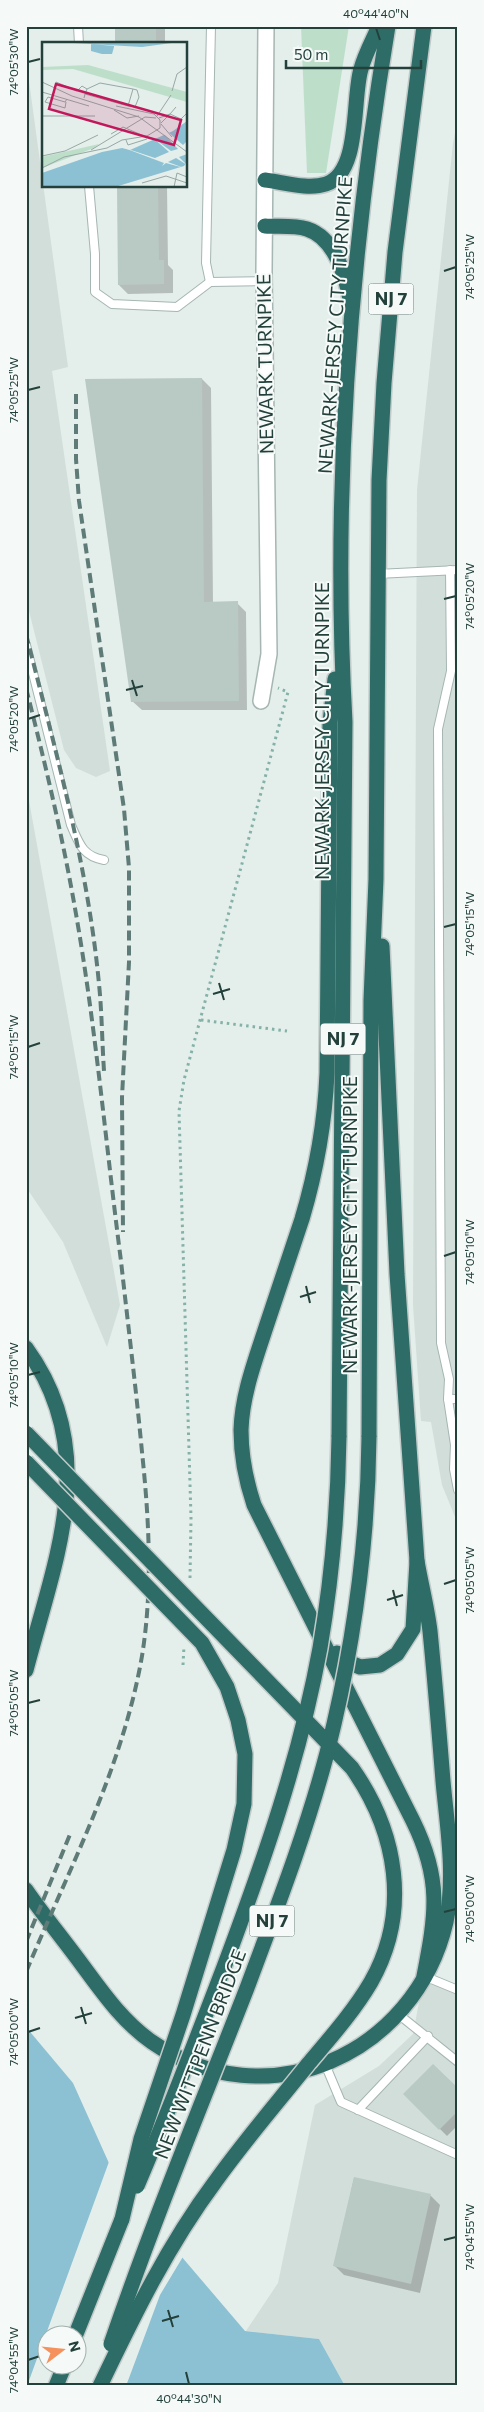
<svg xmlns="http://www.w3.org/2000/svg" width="484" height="2412" font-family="Commissioner,sans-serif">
	<rect width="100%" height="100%" fill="#e4eeeb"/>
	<!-- built -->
	<g fill="#d2deda">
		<polygon points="26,59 68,367 52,371 110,771 96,777 76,768 64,750 26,599"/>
		<polygon points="458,118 458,1524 442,1485 431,1422 421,1421 413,1305 417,490 453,143"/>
		<polygon points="26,784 120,1305 107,1347 63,1242 26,1187"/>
		<polygon points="424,1976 458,1990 458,2386 345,2386 319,2339 246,2331 278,2283 315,2105 379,2066 413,2034"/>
	</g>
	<!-- green -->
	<polygon fill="#bddfca" points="301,26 349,26 326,173 307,173"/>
	<!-- water -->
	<path fill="#8cc1d3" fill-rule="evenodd" d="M26 2027 73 2083 117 2181 245 2331 319 2339 345 2386H26ZM48 2334H78V2364H48Z"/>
	<!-- pier -->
	<path fill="#e4eeeb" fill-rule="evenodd" d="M110 2159 119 2180 184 2255 160 2295 126 2386H27ZM48 2334H78V2364H48Z"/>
	<!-- shadow -->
	<g fill="#0003">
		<rect x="116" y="26" width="49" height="18"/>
		<polygon points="118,186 167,186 168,265 173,270 173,293 128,294 119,285"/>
		<polygon points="202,379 211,388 213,603 237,603 246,612 247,710 142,710 132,701"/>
		<polygon points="458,2089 458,2125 447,2136 405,2094"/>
		<polygon points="354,2178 431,2196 440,2205 420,2293 344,2275 335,2266"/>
	</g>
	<!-- building -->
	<g fill="#b9c9c4">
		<rect x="115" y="26" width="41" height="18"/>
		<polygon points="117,186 158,186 159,260 164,260 164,284 118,285"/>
		<polygon points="202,378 204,602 238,601 239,701 131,702 85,379"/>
		<polygon points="433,2064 458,2088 458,2111 439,2130 403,2094"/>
		<polygon points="354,2177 431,2194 411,2284 333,2266"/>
	</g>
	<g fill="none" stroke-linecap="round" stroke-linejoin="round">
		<!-- service casing -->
		<g stroke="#a6b6b3" stroke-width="10">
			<g id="service">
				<polyline points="78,26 79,44"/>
				<polyline points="89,186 95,254 95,292 112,304 177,307 210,282 264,281"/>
				<polyline points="210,282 206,263 211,26"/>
				<polyline points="450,570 451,671 438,729 441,1343 449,1379 448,1399 458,1399"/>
				<polyline points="377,574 458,570"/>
				<path d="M26 645 71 825C79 843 82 856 104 860"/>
				<polyline points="448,1399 455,1445 454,1469 458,1490"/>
				<polyline points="424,1976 458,1990"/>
				<polyline points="398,2014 458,2062"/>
				<polyline points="325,2064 341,2102 458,2155"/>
				<polyline points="358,2110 428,2036"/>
			</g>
		</g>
		<!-- minor casing -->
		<g stroke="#a6b6b3" stroke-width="18">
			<polyline id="minor" points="261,701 269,654 264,272 266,26"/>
		</g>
		<!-- motorway casing -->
		<g stroke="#c1cac8" stroke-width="18">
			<g id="motorway">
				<path d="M265 180C283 182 308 190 326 184 361 173 352 98 361 69 365 54 373 40 379 26"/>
				<path d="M265 226C278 227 294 225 307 229 335 238 345 274 350 299"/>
				<path d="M335 679 330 722 327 1073C325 1122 316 1172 302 1219 290 1255 278 1291 266 1327 255 1361 242 1395 241 1430 241 1456 246 1481 254 1505L413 1821C442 1880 436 1914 424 1976"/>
				<path d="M26 1348C102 1452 55 1559 26 1670"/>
				<path d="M339 1437 345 722C332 490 350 255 388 26"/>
				<polyline points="369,1437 371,1000 376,879 379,480 384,383 395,252 424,26"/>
				<polyline points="337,1653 346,1661 360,1667 380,1665 397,1654 413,1629 417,1561 397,1274 382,946"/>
				<path d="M26 1890C44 1916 64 1940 83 1966 103 1993 123 2022 152 2042 266 2121 415 2055 446 1922 456 1876 447 1826 443 1781 439 1731 435 1681 430 1631 427 1607 421 1584 417 1561"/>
				<polyline points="76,2334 122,2219"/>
				<polyline points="56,2386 65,2364"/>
			</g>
		</g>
		<!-- path -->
		<g stroke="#84b2a8" stroke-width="3" stroke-dasharray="2.5 4" stroke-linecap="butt">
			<polyline points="201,1020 287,1031"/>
			<polyline points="190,1578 191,1518 179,1111 184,1080 288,692 278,688"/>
			<polyline points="183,1665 184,1646"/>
		</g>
		<!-- service -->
		<use href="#service" stroke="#fff" stroke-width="8"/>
		<!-- minor -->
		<use href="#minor" stroke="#fff" stroke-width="15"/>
		<!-- motorway -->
		<use href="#motorway" stroke="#2e6d67" stroke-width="15"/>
		<!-- rail -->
		<g stroke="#5e7b77" stroke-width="4" stroke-dasharray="10 5" stroke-linecap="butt">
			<polyline points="76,394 76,459 79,501 124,809 129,868 129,962 122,1097 123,1232"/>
			<path d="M26 634C55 749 88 866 99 984 102 1013 102 1042 104 1071"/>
			<path d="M26 688C45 763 63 838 76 914 96 1029 106 1146 121 1261 128 1325 136 1388 142 1452 149 1519 153 1588 142 1656 123 1767 69 1869 26 1972"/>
			<polyline points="26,1942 71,1832"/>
		</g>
		<!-- motorway-bridge casing -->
		<g stroke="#c1cac8" stroke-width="18" stroke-linecap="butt">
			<g id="motorway-bridge">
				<path d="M26 1433 352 1768C397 1832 411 1911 371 1982 354 2011 331 2037 309 2063 278 2102 244 2141 215 2182 168 2245 134 2315 100 2386"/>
				<polyline points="26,1462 202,1643 227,1687 238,1720 245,1754 244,1804 234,1850 183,2015 141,2139 122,2219"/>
				<path d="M137 2186C168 2114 196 2040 224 1967 263 1863 300 1758 320 1648 332 1578 338 1508 339 1437"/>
				<path d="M111 2344C152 2224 201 2106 247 1988 276 1910 306 1833 327 1753 353 1650 368 1543 369 1437"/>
			</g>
		</g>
		<!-- motorway-bridge -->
		<use href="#motorway-bridge" stroke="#2e6d67" stroke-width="15"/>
	</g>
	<!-- ticks -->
	<path fill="none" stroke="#23403b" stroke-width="2" d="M376 28 380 40M28 62 40 59M444 271 456 267M28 390 40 387M444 599 456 596M132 680 137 696M126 690 143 686M28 719 40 715M444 927 456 924M219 983 224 1000M213 994 230 989M28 1047 40 1043M444 1256 456 1252M306 1286 310 1303M300 1297 316 1292M28 1375 40 1372M444 1584 456 1580M393 1590 397 1606M387 1600 403 1595M28 1703 40 1700M444 1912 456 1909M81 2007 86 2024M75 2018 92 2013M28 2032 40 2028M444 2240 456 2237M168 2310 173 2327M162 2321 179 2316M28 2360 40 2356M186 2372 189 2384"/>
	<g text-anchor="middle" stroke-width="4" stroke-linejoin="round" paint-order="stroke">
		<!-- shield labels -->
		<g fill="#f5faf8" stroke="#627874" stroke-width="1">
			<rect x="368.5" y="283.5" width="45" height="31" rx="4"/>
			<rect x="320.5" y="1023.5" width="45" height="31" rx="4"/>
			<rect x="249.5" y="1905.5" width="45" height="31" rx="4"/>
		</g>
		<g font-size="18" font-weight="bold" fill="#23403b">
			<text x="391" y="305">NJ 7</text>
			<text x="343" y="1045">NJ 7</text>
			<text x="272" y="1927">NJ 7</text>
		</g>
		<!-- street labels -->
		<g font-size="19" fill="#23403b" stroke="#f5faf8">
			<text transform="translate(335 325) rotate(-86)" y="7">NEWARK-JERSEY CITY TURNPIKE</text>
			<text transform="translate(265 364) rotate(-91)" y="7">NEWARK TURNPIKE</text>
			<text transform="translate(322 731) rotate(-90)" y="7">NEWARK-JERSEY CITY TURNPIKE</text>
			<text transform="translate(350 1225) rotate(-90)" y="7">NEWARK-JERSEY CITY TURNPIKE</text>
			<text transform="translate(200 2054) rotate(-69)" y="7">NEW WITTPENN BRIDGE</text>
		</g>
	</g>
	<!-- overview -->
	<g transform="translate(42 42)">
		<rect width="145" height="145" fill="#e4eeeb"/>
		<path d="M46 23 145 50V60L31 27 0 28V25ZM57 102 52 106 0 126V115Z" fill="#bddfca"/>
		<path d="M14 0H137L100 5ZM49 2 72 4V5L70 12H60L49 9ZM145 79V120L142 124 73 145H0V131L60 110 80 106 88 108 131 89Z" fill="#8cc1d3"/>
		<path d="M125 89 141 103 144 100 145 112 137 115 145 123 134 116 126 120 142 126 124 121 120 124 122 121 77 104 113 116 127 110 109 94 129 109 136 107 121 91Z" fill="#e4eeeb"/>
		<path fill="none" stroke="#97a8a5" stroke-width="1" d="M0 40 30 54 97 75 145 110M14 40 35 49 40 44 45 47M130 49 135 32 145 25M0 50 47 64M42 56 43 52 45 47 58 41 91 47 86 64 43 52M24 60 23 66 3 60 6 55 23 60 25 57M86 64 93 65 97 55 95 48 91 47M134 65 128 72 139 77 145 71M72 68 85 76 97 74M0 74H53M115 74 129 53M117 76 128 72 119 81M119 82 130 95M69 92 81 85 102 94M84 98 86 103 105 97M49 108 103 75 114 76M41 111 65 106 80 98 105 94 118 86V78L112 72 74 64M0 114 23 109 56 93M0 126 22 115 41 111M100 141 124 134 145 141M132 145 135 131 145 135"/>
		<path fill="#c2185b" fill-opacity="0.15" stroke="#c2185b" stroke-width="2.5" d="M14 42 139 78 132 103 7 67Z"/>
		<rect width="145" height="145" fill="none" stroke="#23403b" stroke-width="2.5"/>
	</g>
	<!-- border -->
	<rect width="484" height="2412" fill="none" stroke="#f5faf8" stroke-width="55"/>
	<!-- north arrow -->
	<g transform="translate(62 2350) rotate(74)"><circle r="24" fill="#f5faf8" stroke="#a1b0ac"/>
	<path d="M0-4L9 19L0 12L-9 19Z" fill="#f4915c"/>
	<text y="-8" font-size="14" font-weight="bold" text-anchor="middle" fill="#23403b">N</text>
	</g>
	<!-- scale -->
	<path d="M286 60v8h135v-8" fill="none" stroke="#23403b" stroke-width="2.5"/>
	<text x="294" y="60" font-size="15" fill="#23403b" stroke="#f5faf8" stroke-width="4" paint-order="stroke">50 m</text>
	<rect x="28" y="28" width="428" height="2356" fill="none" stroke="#23403b" stroke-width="2"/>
	<g font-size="12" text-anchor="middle" fill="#23403b">
		<text x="376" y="18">40°44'40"N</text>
		<text transform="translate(14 62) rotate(-90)" y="4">74°05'30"W</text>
		<text transform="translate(470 267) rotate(-90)" y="4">74°05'25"W</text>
		<text transform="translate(14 390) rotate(-90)" y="4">74°05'25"W</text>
		<text transform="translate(470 596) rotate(-90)" y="4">74°05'20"W</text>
		<text transform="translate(14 719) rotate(-90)" y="4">74°05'20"W</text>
		<text transform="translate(470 924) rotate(-90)" y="4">74°05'15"W</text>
		<text transform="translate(14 1047) rotate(-90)" y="4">74°05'15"W</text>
		<text transform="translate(470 1252) rotate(-90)" y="4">74°05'10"W</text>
		<text transform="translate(14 1375) rotate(-90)" y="4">74°05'10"W</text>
		<text transform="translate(470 1580) rotate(-90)" y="4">74°05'05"W</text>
		<text transform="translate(14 1703) rotate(-90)" y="4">74°05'05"W</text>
		<text transform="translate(470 1909) rotate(-90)" y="4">74°05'00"W</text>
		<text transform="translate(14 2032) rotate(-90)" y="4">74°05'00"W</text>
		<text transform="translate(470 2237) rotate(-90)" y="4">74°04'55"W</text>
		<text transform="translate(14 2360) rotate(-90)" y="4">74°04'55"W</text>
		<text x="189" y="2403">40°44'30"N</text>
	</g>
</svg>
